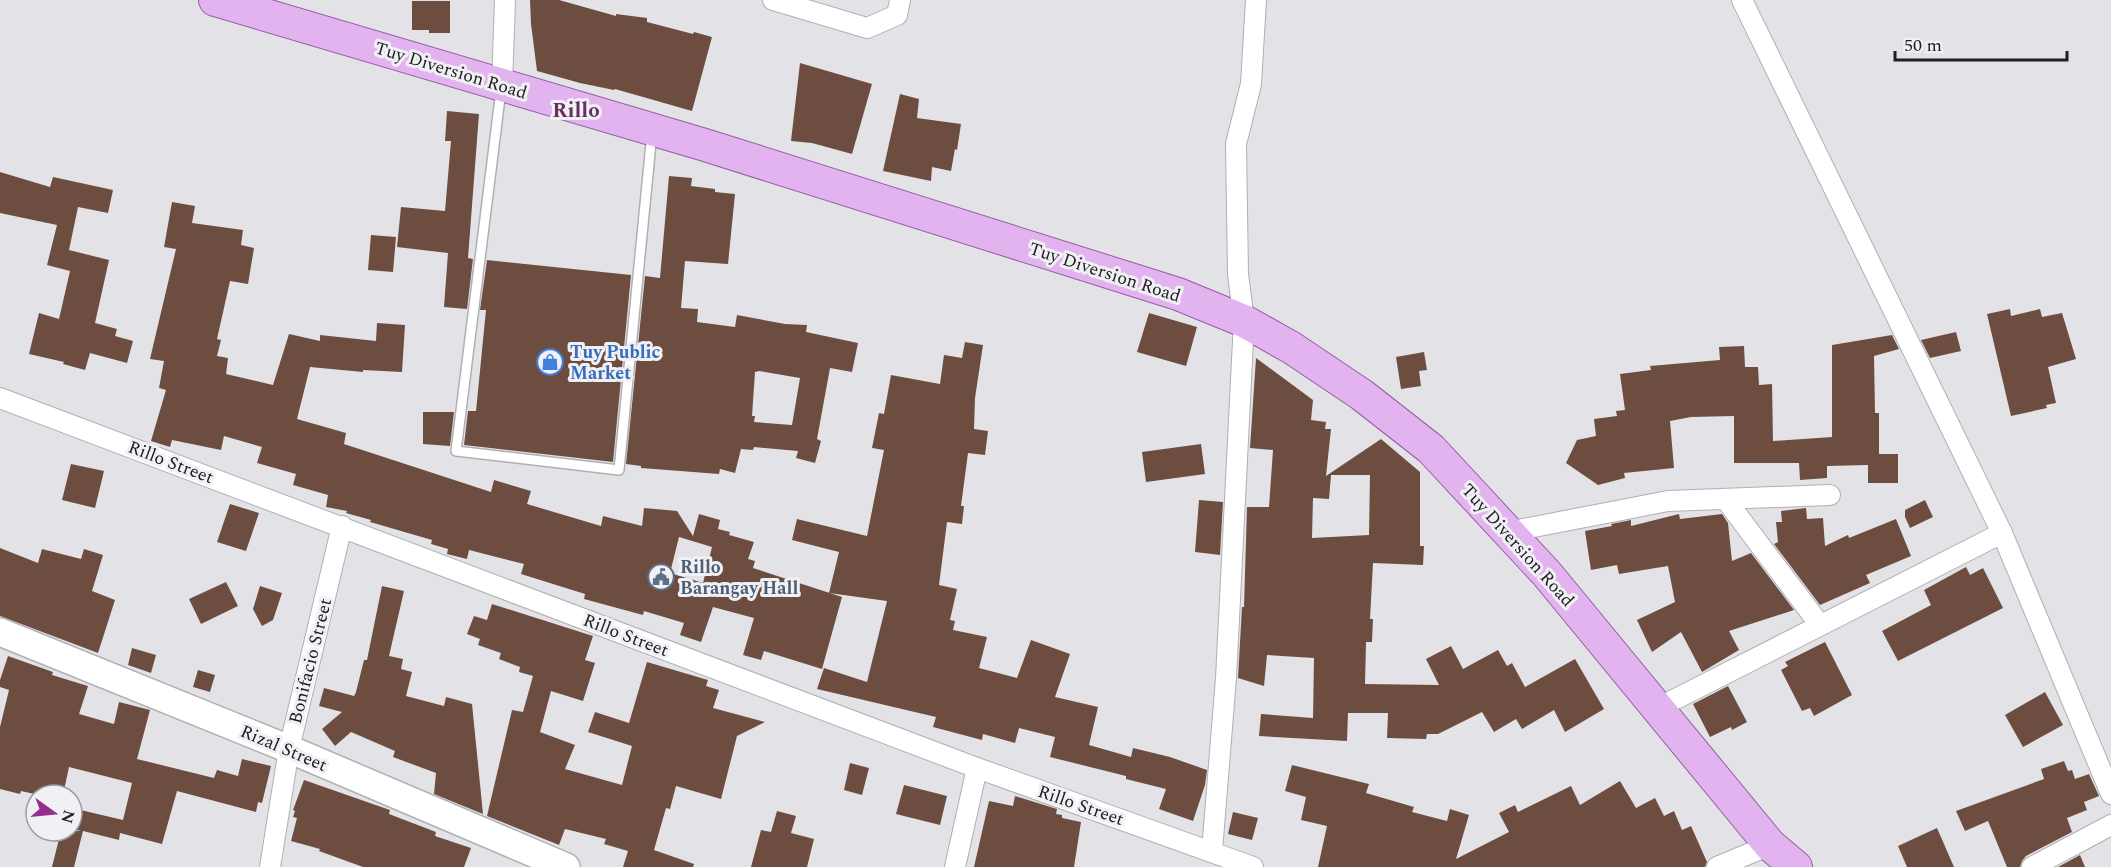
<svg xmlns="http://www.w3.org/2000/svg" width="2111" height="867" font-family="Spectral,serif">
	<rect width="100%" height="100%" fill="#e3e3e7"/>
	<!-- building -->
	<g fill="#6e4d41" fill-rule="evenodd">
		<polygon points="530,0 559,0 616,16 616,14 647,18 647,22 693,34 694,32 712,37 692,111 615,89 614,90 580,83 537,71 531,24"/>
		<polygon points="412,1 450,1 450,33 429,33 429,30 412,30"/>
		<polygon points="800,63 872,84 852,154 812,143 791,141"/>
		<polygon points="900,94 919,99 917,118 961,124 957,150 955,149 951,171 932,167 931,181 883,171"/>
		<polygon points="447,111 479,114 468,258 473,259 467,309 444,307 448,253 397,247 401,207 445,211 451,141 445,141"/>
		<polygon points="0,172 50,187 53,177 113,190 108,213 78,207 69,250 109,260 95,323 117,329 115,336 133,341 127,363 90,353 85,370 63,364 64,362 29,354 39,313 59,319 70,271 47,265 57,225 0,213"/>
		<path d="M669 176 692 178 691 186 715 189V192L735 194 728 264 685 261 681 308 698 309 697 322 735 327 737 315 785 324 807 325 806 332 858 343 852 372 830 368 817 439 821 441 815 463 796 458 798 451 754 447 753 450 741 449 735 473 720 469 719 474 641 468V466L626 464 645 276 660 278ZM759 371 800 378 792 425 754 422 755 416H752L755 372Z"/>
		<path d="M172 202 195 206 192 223 243 230 241 245 254 248 248 284 230 281 217 339 221 340 217 356 228 358 226 374 273 385 289 334 320 341V335L376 341 377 323 405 325 402 372 363 370V372L310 367 297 419 346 433 344 444 491 492 494 480 531 491 527 504 601 526 603 516 642 526 644 508 677 511 693 536 699 514 720 520 718 529 730 532 729 535 754 542 748 559 755 561 753 568 842 597 822 669 764 651 761 660 743 655 754 618 713 607 701 642 680 635 684 623 644 611 643 615 584 599 585 594 521 574 524 564 469 550 467 559 447 554 448 549 431 544 432 540 370 522 371 520 346 513 347 511 326 507 328 495 293 485 296 474 257 463 262 447 224 436 221 450 172 440 170 447 151 441 166 390 159 388 164 361 150 359 176 249 164 247ZM679 537 712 547 703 583 670 573Z"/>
		<polygon points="371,235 396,237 393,272 368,270"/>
		<polygon points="487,260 631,275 613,462 464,445 468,411 476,411 486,310 480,310"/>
		<polygon points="2010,309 2011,316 2040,309 2042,317 2062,313 2076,359 2048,367 2056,403 2046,405 2047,408 2011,416 1987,314"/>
		<polygon points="1149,313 1197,327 1186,366 1137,352"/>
		<polygon points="1956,332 1961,351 1930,358 1921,340"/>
		<polygon points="1892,335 1899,349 1874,356 1875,413 1879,413 1879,454 1898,454 1898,483 1868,483 1868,465 1827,466 1827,478 1800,480 1799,463 1734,463 1734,416 1691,417 1670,421 1674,468 1624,473 1625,478 1598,485 1566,463 1577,440 1596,436 1594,419 1617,416 1616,411 1625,410 1620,374 1651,370 1650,366 1720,360 1719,347 1744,346 1745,367 1758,367 1759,385 1772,384 1773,441 1832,437 1832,345"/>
		<polygon points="965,342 983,345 975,398 974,429 988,431 985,455 968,453 961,506 964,506 962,524 947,522 939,585 957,589 950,620 955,621 953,630 987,637 979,668 1017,678 1031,640 1070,654 1055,697 1098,707 1089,745 1131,757 1133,748 1170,757 1207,770 1205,785 1193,821 1159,809 1166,789 1126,779 1126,776 1050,757 1055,737 1019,728 1015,743 983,734 982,740 933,727 936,717 817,689 824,668 867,682 887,601 829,593 839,552 792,540 797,519 867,536 884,450 872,448 879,413 884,414 891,375 940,384 944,355 962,358"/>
		<polygon points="1424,352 1427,370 1419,371 1421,386 1401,389 1396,357"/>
		<path d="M1256 358 1313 400 1311 420 1326 422 1325 429H1331L1326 476 1381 439 1420 472V546H1424L1423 565 1373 563 1370 619H1373L1372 642H1366L1365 684 1439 685 1426 659 1451 646 1463 669 1498 650 1507 666 1512 663 1525 687 1575 659 1604 709 1565 732 1554 710 1522 729 1516 719 1494 732 1482 712 1438 734H1427L1426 739 1387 738 1388 713H1348L1347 741 1259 736 1261 714 1313 718 1314 658 1267 655 1264 686 1238 678 1242 607H1244L1247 507H1269L1273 450 1250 448ZM1331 475H1370L1369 535 1312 538 1313 498 1329 499Z"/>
		<polygon points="423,412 454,412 450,446 423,444"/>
		<polygon points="1201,444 1205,474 1146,482 1142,452"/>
		<polygon points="71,464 104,471 95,508 62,500"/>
		<polygon points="1199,500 1223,502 1220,555 1195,552"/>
		<polygon points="1925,500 1933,517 1910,528 1905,517 1905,510"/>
		<polygon points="230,504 259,513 246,551 217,542"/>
		<polygon points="1806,508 1807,519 1823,518 1825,546 1848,535 1849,538 1896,519 1911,556 1866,575 1870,583 1820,605 1774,544 1778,542 1776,522 1782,522 1781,511"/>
		<polygon points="1679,514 1680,519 1722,514 1728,523 1732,561 1751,553 1794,610 1729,631 1739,650 1702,672 1681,632 1652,652 1637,620 1675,602 1668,566 1619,574 1617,565 1591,570 1585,531 1612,526 1611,524 1631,520 1631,526"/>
		<polygon points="0,548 38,563 42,549 81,559 84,549 103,555 92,591 115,600 98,653 0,616"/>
		<polygon points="1966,567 1970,575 1983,568 2003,608 1898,661 1882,631 1931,605 1924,590"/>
		<polygon points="226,582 238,606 201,624 189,599"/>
		<polygon points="260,586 282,593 273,620 262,626 253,609"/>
		<polygon points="382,586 404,591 389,656 403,659 401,669 412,672 406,696 444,706 446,697 472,704 483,814 434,794 436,773 393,757 395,751 351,732 335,746 322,729 342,712 319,706 324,688 354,696 356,692 364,660 367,660"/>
		<polygon points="492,604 593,636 585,660 595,663 583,701 551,691 540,732 575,745 565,769 622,785 632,746 588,732 595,712 629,723 647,662 708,680 706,686 719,690 713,708 765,722 737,736 721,799 676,786 670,809 666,808 654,850 694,864 693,867 623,867 628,851 604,844 606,839 565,829 559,845 487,816 512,710 523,712 533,676 519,672 520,667 499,659 501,653 478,645 480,639 467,634 474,616 487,620"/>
		<polygon points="1825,642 1852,695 1814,716 1810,708 1802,711 1781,670 1788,666 1785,662"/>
		<polygon points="132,648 156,655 151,673 128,665"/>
		<polygon points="8,656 53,672 52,675 88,686 79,714 114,724 119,702 150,710 137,759 214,778 217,770 238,776 242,759 271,766 262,803 258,802 256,812 177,791 162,844 120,833 119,840 83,831 74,867 52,867 61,831 81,831 72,829 72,808 123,820 132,783 69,767 63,795 39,795 21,791 20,794 0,789 0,727 9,690 0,687 0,680"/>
		<polygon points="198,670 215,675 210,692 193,687"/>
		<polygon points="1728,686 1747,722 1732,730 1731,727 1710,737 1693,704"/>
		<polygon points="2045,692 2063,725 2023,747 2005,715"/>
		<polygon points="2064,761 2068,771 2072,770 2075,779 2089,774 2099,796 2084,802 2087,810 2067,818 2072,832 2026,856 2022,861 2020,867 2007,867 1988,821 1965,831 1956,811 2044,779 2041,769"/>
		<polygon points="850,763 869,768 862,795 844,790"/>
		<polygon points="1292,765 1369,784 1366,793 1414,807 1412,812 1447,821 1450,809 1469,815 1456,859 1509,832 1499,813 1515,805 1518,812 1571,786 1580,805 1620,781 1636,808 1655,798 1664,816 1674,811 1682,830 1691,826 1707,862 1705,867 1318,867 1327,826 1301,820 1306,797 1285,791"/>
		<polygon points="304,780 390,810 389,814 436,832 435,836 471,848 464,867 363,867 319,851 320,849 291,841 297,818 293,817 295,811 293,810"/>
		<polygon points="904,785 947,796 940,825 896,814"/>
		<polygon points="1015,796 1057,809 1056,814 1062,815 1062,818 1081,822 1074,867 974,867 989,801 1013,806"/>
		<polygon points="777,811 796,816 791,833 814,839 807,867 751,867 761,830 771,832"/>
		<polygon points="1233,812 1258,818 1252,840 1228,834"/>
		<polygon points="1937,828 1954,867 1907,867 1898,846"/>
		<polygon points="2080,855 2085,867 2058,867"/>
	</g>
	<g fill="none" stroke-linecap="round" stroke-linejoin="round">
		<!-- service casing -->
		<g stroke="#b0afb4" stroke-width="12">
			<polyline id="service" points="501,90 456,451 619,470 652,133"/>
		</g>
		<!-- minor casing -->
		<g stroke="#b0afb4" stroke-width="22">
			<g id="minor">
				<polyline points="773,0 867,28 897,15 900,0"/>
				<polyline points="1742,0 2002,533 2111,794"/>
				<polyline points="502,85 505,0"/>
				<polyline points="0,398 977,768 1253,867"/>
				<polyline points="1726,500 1820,625"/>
				<polyline points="1508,532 1668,501 1830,495"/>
				<polyline points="1656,709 2002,533"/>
				<polyline points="1212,851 1226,678 1244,321 1238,274 1236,144 1251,84 1256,0"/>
				<polyline points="270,867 289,749 342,526"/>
				<polyline points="955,867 977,768"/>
				<polyline points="1717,867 1770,845"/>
				<polyline points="2032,867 2111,825"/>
			</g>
		</g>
		<!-- secondary casing -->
		<g stroke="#b0afb4" stroke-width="30">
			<polyline id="secondary" points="0,632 289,749 566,867"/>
		</g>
		<!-- primary casing -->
		<g stroke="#925ea1" stroke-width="34">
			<polyline id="primary" points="215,0 705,145 1178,294 1244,321 1292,348 1362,395 1431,449 1547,574 1770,845 1796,867"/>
		</g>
		<!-- service -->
		<use href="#service" stroke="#fff" stroke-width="9"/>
		<!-- minor -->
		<use href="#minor" stroke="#fff" stroke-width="20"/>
		<!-- secondary -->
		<use href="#secondary" stroke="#fff" stroke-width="27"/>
		<!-- primary -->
		<use href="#primary" stroke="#e3b3ef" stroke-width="32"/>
	</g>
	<!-- icons -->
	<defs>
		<g id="shop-ring" transform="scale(1.35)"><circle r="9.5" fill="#f0f0f5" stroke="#3f7fe0" stroke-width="1.5"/><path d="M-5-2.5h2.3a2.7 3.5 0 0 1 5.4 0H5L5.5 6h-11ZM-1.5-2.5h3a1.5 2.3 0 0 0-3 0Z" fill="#3f7fe0"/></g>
		<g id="civic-ring" transform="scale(1.35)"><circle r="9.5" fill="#f0f0f5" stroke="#5c6f8a" stroke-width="1.5"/><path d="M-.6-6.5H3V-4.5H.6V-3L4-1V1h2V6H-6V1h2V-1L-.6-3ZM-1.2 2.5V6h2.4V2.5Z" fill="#5c6f8a"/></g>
	</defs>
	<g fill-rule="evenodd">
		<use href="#shop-ring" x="550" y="362"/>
		<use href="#civic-ring" x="661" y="577"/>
	</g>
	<g text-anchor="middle" stroke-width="6" stroke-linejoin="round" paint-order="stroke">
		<!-- street labels -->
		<g font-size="18" fill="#202022" stroke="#f0f0f5">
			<text transform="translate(451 70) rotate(17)" y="6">Tuy Diversion Road</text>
			<text transform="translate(1105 272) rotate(18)" y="6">Tuy Diversion Road</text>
			<text transform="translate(171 462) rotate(21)" y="6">Rillo Street</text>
			<text transform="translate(1518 545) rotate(48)" y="6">Tuy Diversion Road</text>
			<text transform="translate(626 635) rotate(21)" y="6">Rillo Street</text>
			<text transform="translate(310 661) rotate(-76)" y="6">Bonifacio Street</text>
			<text transform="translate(284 748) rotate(23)" y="6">Rizal Street</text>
			<text transform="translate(1081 805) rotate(19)" y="6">Rillo Street</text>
		</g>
		<!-- shop labels -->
		<g font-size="18" font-weight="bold" fill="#366cbe" stroke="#f0f0f5" text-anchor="start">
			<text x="570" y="358">Tuy Public<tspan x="570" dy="21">Market</tspan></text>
		</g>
		<!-- service labels -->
		<g font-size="18" font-weight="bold" fill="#4e5e75" stroke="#f0f0f5" text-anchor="start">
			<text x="680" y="573">Rillo<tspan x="680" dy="21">Barangay Hall</tspan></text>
		</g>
		<!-- quarter labels -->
		<g font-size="21" font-weight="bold" fill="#663160" stroke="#f0f0f5">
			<text x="576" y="117">Rillo</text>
		</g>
	</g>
	<!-- north arrow -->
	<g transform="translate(54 813) rotate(105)"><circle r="28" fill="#f0f0f5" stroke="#9d9da1" stroke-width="1.5"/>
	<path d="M0-4.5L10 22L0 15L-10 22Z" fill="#982d8f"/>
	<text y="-9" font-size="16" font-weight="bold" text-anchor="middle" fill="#202022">N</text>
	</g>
	<!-- scale -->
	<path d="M1895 51v9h172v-9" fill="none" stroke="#202022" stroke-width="3"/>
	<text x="1904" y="51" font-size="18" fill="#202022" stroke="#f0f0f5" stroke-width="4.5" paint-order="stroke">50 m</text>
</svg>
